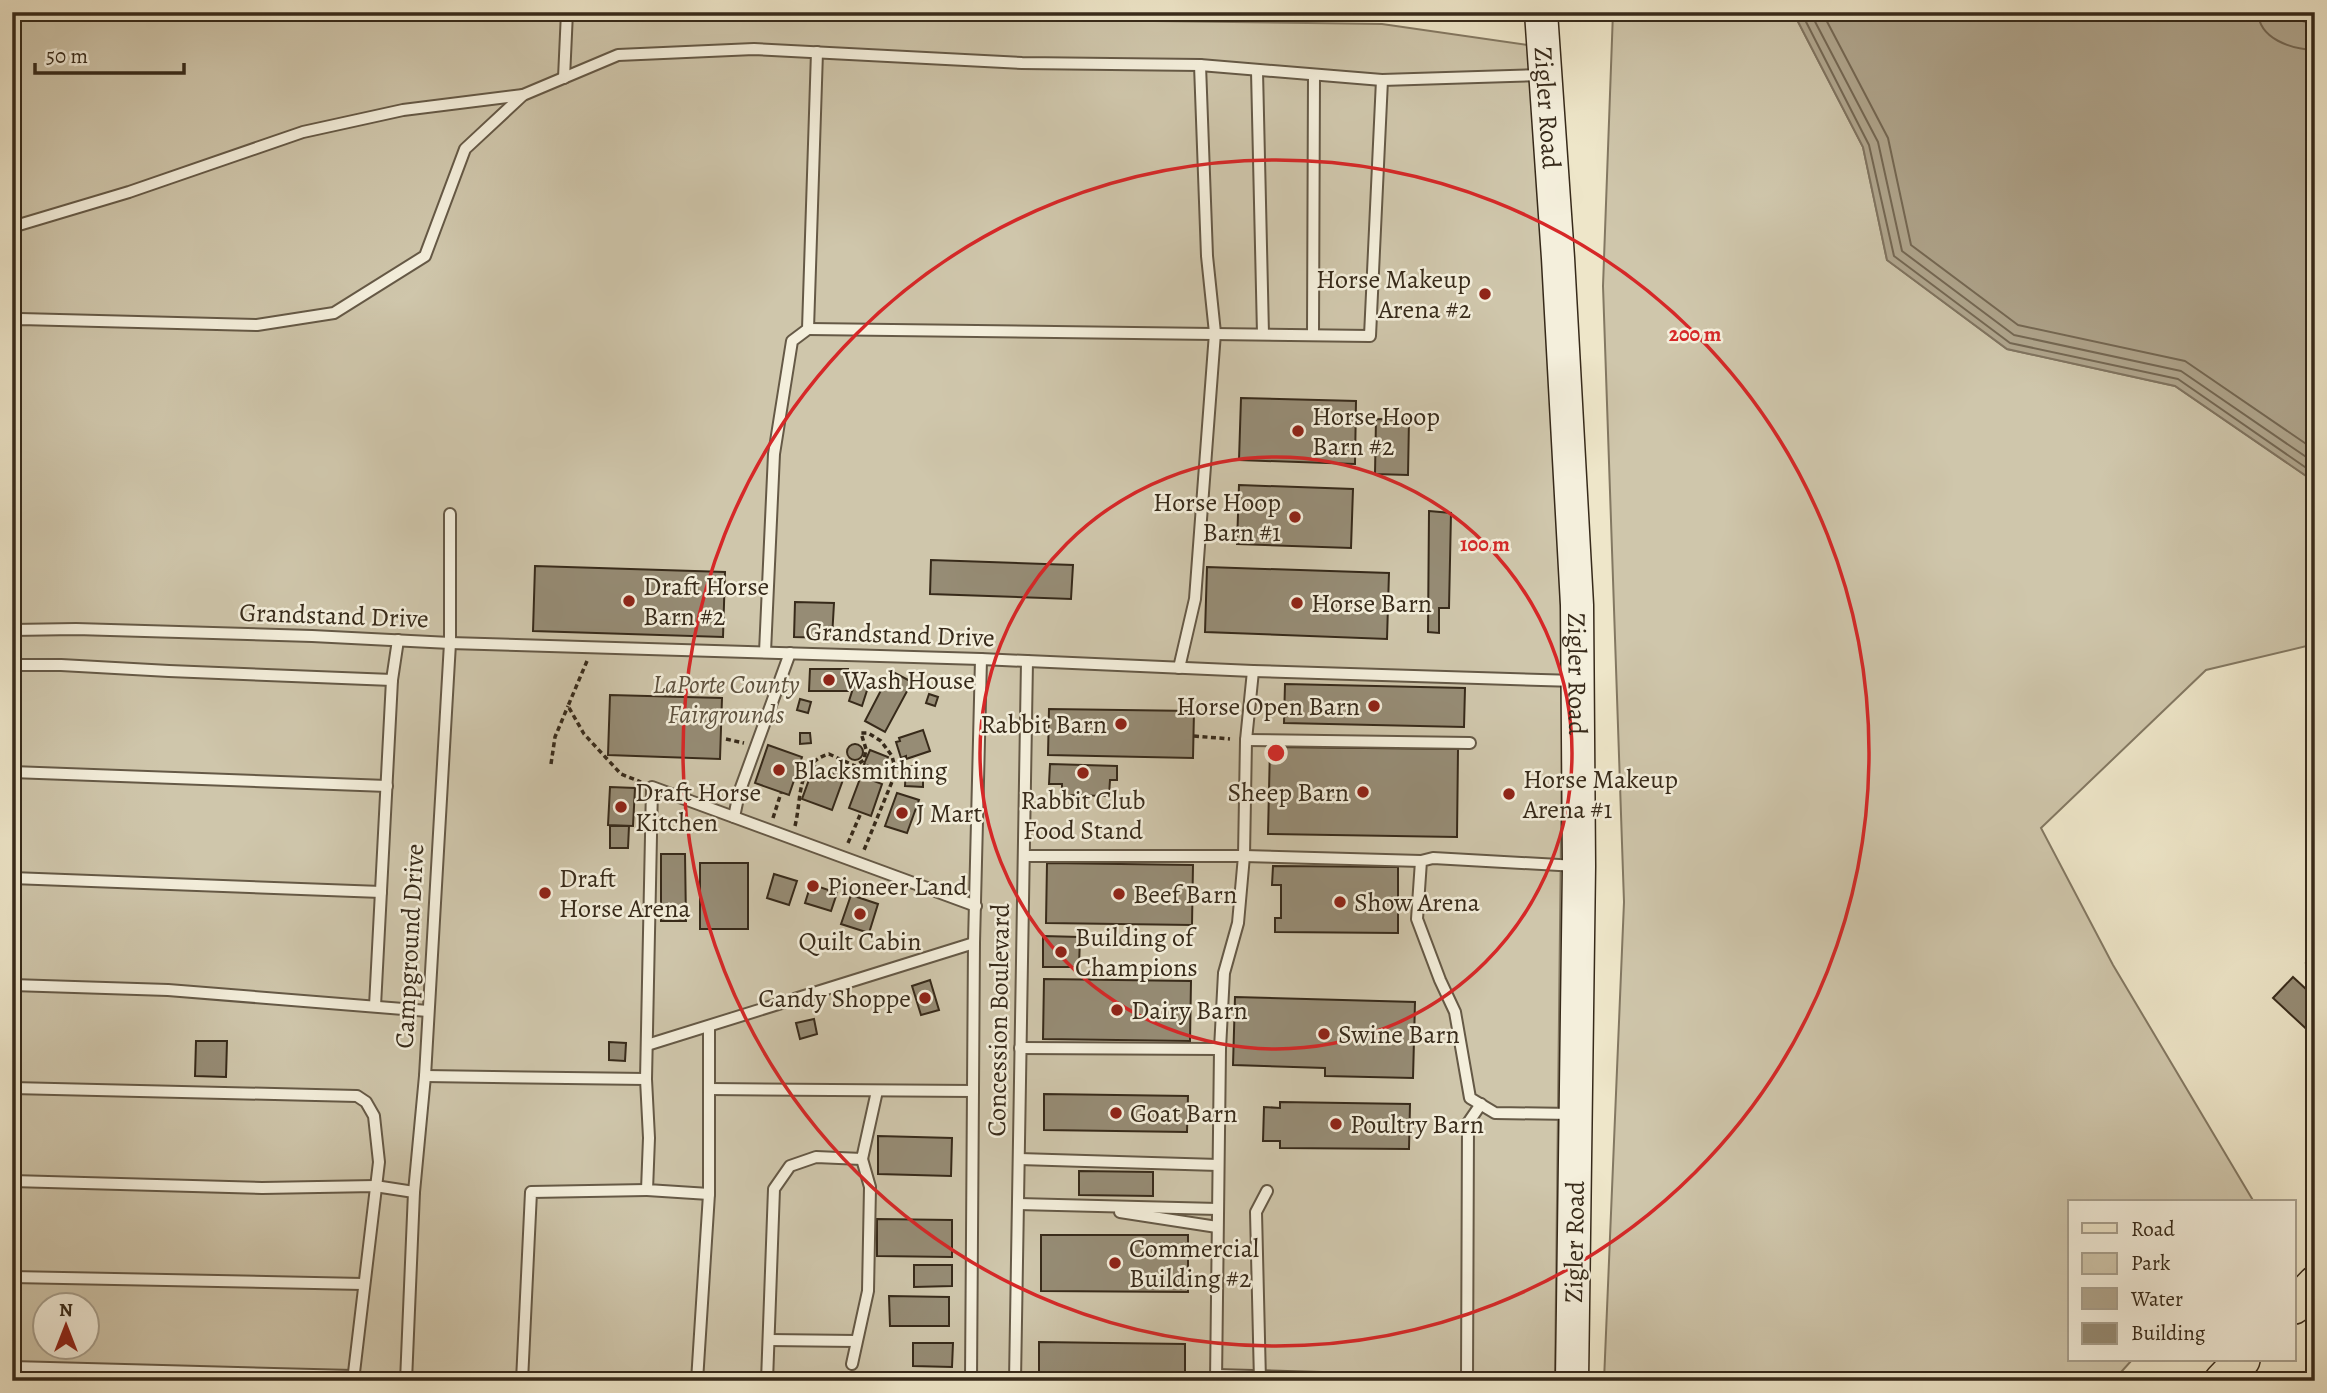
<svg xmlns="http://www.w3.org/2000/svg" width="2327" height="1393" font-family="Alegreya,serif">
	<rect width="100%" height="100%" fill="#eee6c9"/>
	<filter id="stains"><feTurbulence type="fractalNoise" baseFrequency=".00286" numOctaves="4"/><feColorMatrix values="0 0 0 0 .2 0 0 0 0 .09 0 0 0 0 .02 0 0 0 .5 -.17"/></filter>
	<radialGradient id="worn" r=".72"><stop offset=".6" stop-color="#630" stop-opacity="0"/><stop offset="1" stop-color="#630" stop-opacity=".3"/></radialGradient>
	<!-- green -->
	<g fill="#cfc6ab" stroke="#837862" stroke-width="2" fill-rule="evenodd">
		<path d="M12 12H459L1382 24 1528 45 1546 260 1563 656 1555 1381H12ZM46 1306H88V1348H46Z"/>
		<polygon points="1613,12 1793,12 1863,147 1887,260 2007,349 2175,386 2315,482 2315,644 2206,670 2041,828 2113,965 2254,1202 2070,1202 2070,1360 2132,1360 2113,1381 1604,1381 1624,902 1603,286"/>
		<polygon points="2274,12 2315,12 2315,25"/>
	</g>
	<!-- water -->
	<polygon fill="#b0a68e" stroke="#807460" stroke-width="2" points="1793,12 2274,12 2315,25 2315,482 2175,386 2007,349 1887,260 1863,147"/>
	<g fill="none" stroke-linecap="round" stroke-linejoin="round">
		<!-- shore -->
		<g stroke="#746854" stroke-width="2">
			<polyline points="1801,12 1869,145 1894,256 2010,343 2178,379 2315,474"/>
			<polyline points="1810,12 1878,142 1902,251 2014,335 2181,371 2315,463"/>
			<polyline points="1822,12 1888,138 1911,245 2018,325 2185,361 2315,450"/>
			<path d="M2258 12C2259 39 2291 49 2315 50"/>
		</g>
	</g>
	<!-- building -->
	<g fill="#968c75" stroke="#372a1a" stroke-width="2">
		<polygon points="1241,398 1356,401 1355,464 1239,460"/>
		<polygon points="1376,419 1409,420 1408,475 1375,474"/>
		<polygon points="1239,485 1353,489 1351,548 1237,544"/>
		<polygon points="1429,511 1451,513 1449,608 1439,608 1439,633 1428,632"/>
		<polygon points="931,560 1073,565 1071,599 930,594"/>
		<polygon points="535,566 725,572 723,637 533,631"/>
		<polygon points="1207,567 1389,573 1387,639 1205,632"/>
		<polygon points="795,602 834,603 832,638 794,637"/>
		<polygon points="810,669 848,669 848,691 809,691"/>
		<polygon points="891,671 912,682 885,732 865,721"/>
		<polygon points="856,679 869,684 862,706 849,701"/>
		<polygon points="1285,684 1465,688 1464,727 1284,723"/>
		<polygon points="929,694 938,697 935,706 926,703"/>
		<polygon points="610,695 722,698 720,759 608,755"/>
		<polygon points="800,699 811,702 808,713 797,710"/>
		<polygon points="1049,709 1194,711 1193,758 1048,755"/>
		<polygon points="923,730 930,751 906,759 906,756 901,758 896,742 900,741 899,738"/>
		<polygon points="800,733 810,733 811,743 800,744"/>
		<circle cx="855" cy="752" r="8"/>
		<polygon points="768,745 802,757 789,795 755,783"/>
		<polygon points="1270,747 1458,749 1457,837 1268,834"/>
		<polygon points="870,750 888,757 882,772 864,764"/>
		<polygon points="1050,764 1117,766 1117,780 1110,780 1109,796 1062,795 1062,784 1049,784"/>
		<polygon points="814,766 844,777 832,810 802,799"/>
		<polygon points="906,766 923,767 923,787 905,786"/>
		<polygon points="861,776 882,784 871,816 849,808"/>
		<polygon points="610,787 635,788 633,826 608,825"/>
		<polygon points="897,793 919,800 907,833 885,826"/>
		<polygon points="610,826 629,826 628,848 610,848"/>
		<polygon points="661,854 685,854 686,921 661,921"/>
		<rect x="700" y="863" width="48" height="66"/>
		<polygon points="1047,863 1193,865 1192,925 1046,923"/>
		<polygon points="1273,866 1398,867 1398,933 1275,932 1275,918 1281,918 1281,885 1272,885"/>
		<polygon points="774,874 797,881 789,905 767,898"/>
		<polygon points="811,884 837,893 831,911 805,903"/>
		<polygon points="851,895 878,904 869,933 841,924"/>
		<polygon points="1043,936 1080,937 1079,967 1043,967"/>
		<polygon points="2315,953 2315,971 2306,963"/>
		<polygon points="2293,977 2306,989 2315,980 2315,1037 2273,998"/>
		<polygon points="1044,979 1191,981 1190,1041 1043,1039"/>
		<polygon points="930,980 939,1010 921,1015 912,986"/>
		<polygon points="1235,997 1415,1002 1413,1078 1325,1076 1325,1068 1233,1065"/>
		<polygon points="814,1019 817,1034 800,1039 796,1023"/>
		<polygon points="196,1041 227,1041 226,1077 195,1076"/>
		<polygon points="609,1042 626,1043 625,1061 609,1060"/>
		<polygon points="1044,1094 1188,1096 1187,1132 1044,1130"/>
		<polygon points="1280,1102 1410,1104 1409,1149 1280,1148 1280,1141 1263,1141 1264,1107 1280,1108"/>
		<polygon points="878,1136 952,1138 951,1176 878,1174"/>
		<polygon points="1079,1171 1153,1172 1153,1196 1079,1195"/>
		<polygon points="877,1219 952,1220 952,1257 877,1256"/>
		<polygon points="1041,1235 1188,1235 1188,1292 1041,1291"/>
		<polygon points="914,1265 952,1265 952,1286 914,1287"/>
		<polygon points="889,1296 949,1297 949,1326 890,1326"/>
		<polygon points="1039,1342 1185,1344 1185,1381 1039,1381"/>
		<polygon points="913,1343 953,1343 952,1367 913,1366"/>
	</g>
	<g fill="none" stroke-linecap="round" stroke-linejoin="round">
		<!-- lane casing -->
		<g stroke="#655946" stroke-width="14">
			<g id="lane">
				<polyline points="1257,71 1263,334"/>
				<polyline points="564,78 567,12"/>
				<polyline points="12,227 129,192 303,132 403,110 523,95"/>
				<polyline points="12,325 20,319 257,325 334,313 425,256 465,149 523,95 618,55 754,49 1022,63 1200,65 1382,80 1544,75"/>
				<polyline points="808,329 1370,336 1382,80"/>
				<polyline points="1313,335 1314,75"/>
				<polyline points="12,630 76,629 312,636 450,643 981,659 1253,671 1576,681"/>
				<polyline points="765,652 774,454 792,341 808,329 817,52"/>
				<polyline points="12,665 61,665 169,671 392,680"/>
				<polyline points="1179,668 1195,599 1215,333 1207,256 1200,65"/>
				<polyline points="1246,740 1470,743"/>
				<polyline points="12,772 387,786"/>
				<polyline points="734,817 739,793 790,653"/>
				<polyline points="1024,856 1244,856 1421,861"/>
				<polyline points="12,878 381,892"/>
				<polyline points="12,985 168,990 428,1011"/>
				<polyline points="375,1006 392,680 398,640"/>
				<polyline points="709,1027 709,1194 647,1190 649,1138 646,1079 652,787 976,906"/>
				<polyline points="647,1045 974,943"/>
				<polyline points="1020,1048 1220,1049"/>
				<polyline points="425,1076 646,1079"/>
				<polyline points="12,1088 357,1096 366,1102 374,1116 379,1162 353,1381"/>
				<polyline points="709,1089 973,1091"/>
				<polyline points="1573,1114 1495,1113 1470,1098 1455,1012 1440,980 1417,919 1421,861 1433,858 1577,866"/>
				<polyline points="1019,1159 1218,1165"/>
				<polyline points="12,1181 262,1188 375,1186 414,1192"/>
				<polyline points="1018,1204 1218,1209"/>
				<polyline points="1120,1212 1217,1227"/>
				<polyline points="12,1277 363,1284"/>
				<polyline points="769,1340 856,1341"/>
				<polyline points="852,1364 868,1291 870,1187 862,1159"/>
				<polyline points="12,1367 353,1376"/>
				<polyline points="1216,1375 1427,1381"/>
				<polyline points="406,1381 414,1192 425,1076 450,643 450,514"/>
				<polyline points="522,1381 531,1192 647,1190"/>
				<polyline points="697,1381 709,1194"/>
				<polyline points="767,1381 774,1189 790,1166 816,1157 862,1159 877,1091"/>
				<polyline points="971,1381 974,943 981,659"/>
				<polyline points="1015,1381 1027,661"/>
				<polyline points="1216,1381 1220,1049 1224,973 1238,923 1244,856 1246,740 1253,671"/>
				<polyline points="1260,1381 1256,1212 1267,1191"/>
				<polyline points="1467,1381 1468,1123 1481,1104"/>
			</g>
		</g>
		<!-- secondary casing -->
		<g stroke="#372a1a" stroke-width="35">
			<g id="secondary">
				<path id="s1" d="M1541 12 1558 258 1577 605 1579 866 1572 1381"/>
			</g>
		</g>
		<!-- primary casing -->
		<g stroke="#372a1a" stroke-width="38">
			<g id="primary">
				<polyline points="2294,1306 2315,1284"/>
				<polyline points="2222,1381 2242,1360"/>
			</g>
		</g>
		<!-- path -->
		<g stroke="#372a1a" stroke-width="3.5" stroke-dasharray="5 3.5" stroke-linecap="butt">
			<polyline points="587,661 568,706 584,734 621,774 641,782"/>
			<polyline points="724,716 750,718"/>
			<polyline points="1194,736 1230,739"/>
			<polyline points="726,739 744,743"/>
			<polyline points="551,764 555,737 568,706"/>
			<polyline points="773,818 781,793"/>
			<path d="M795 826C802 798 796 763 829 754L855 766 864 760 866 749 861 733H868L881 741 892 756 896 772 864 850"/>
			<polyline points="848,843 860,815"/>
		</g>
		<!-- lane -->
		<use href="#lane" stroke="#f4efdc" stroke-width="10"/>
		<!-- secondary -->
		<use href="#secondary" stroke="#f4efdc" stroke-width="32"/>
		<!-- primary -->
		<use href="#primary" stroke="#eee6c9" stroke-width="35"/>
	</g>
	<!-- distance rings -->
	<g fill="none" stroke="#d62828" stroke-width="3.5">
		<circle cx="1276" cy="753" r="296"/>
		<circle cx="1276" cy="753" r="593"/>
	</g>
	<!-- markers -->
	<g fill="#8f2418" stroke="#f4efdc" stroke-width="2.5">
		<circle cx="1485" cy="294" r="7"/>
		<circle cx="1298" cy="431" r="7"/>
		<circle cx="1295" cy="517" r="7"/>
		<circle cx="629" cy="601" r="7"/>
		<circle cx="1297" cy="603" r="7"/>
		<circle cx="829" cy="680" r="7"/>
		<circle cx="1374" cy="706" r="7"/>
		<circle cx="1121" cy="724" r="7"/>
		<circle cx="779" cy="770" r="7"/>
		<circle cx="1083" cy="773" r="7"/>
		<circle cx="1363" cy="792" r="7"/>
		<circle cx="1509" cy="794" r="7"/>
		<circle cx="621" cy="807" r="7"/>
		<circle cx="902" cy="813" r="7"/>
		<circle cx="813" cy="886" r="7"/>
		<circle cx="545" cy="893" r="7"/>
		<circle cx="1119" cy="894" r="7"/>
		<circle cx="1340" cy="902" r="7"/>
		<circle cx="860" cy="914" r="7"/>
		<circle cx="1061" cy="952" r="7"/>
		<circle cx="925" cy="998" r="7"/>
		<circle cx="1117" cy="1010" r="7"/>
		<circle cx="1324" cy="1034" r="7"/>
		<circle cx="1116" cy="1113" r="7"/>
		<circle cx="1336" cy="1124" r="7"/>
		<circle cx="1115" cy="1263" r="7"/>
	</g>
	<g text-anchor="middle" stroke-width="5" stroke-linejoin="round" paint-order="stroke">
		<!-- street labels -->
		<g font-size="26" fill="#372a1a" stroke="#f4efdc">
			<text dy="9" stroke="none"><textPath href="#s1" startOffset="96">Zigler Road</textPath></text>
			<text transform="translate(334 615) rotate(2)" y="9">Grandstand Drive</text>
			<text transform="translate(900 634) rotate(2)" y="9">Grandstand Drive</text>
			<text dy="9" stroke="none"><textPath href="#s1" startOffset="663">Zigler Road</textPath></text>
			<text transform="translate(409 946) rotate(-87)" y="9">Campground Drive</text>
			<text transform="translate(998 1020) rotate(-89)" y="9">Concession Boulevard</text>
			<text transform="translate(1574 1242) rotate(-89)" y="9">Zigler Road</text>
		</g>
		<!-- poi labels -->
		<g font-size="26" fill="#372a1a" stroke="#f4efdc" text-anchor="start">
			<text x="1471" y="288" text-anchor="end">Horse Makeup<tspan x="1471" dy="30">Arena #2</tspan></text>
			<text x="1312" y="425">Horse Hoop<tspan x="1312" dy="30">Barn #2</tspan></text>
			<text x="1281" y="511" text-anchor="end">Horse Hoop<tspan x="1281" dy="30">Barn #1</tspan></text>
			<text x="643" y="595">Draft Horse<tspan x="643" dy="30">Barn #2</tspan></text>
			<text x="1311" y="612">Horse Barn</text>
			<text x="843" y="689">Wash House</text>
			<text x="1360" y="715" text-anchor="end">Horse Open Barn</text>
			<text x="1107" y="733" text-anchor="end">Rabbit Barn</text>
			<text x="793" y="779">Blacksmithing</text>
			<text x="1523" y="788">Horse Makeup<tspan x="1523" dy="30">Arena #1</tspan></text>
			<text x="635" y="801">Draft Horse<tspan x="635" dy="30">Kitchen</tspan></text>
			<text x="1349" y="801" text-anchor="end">Sheep Barn</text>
			<text x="1083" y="809" text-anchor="middle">Rabbit Club<tspan x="1083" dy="30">Food Stand</tspan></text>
			<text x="916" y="822">J Mart</text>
			<text x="559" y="887">Draft<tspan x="559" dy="30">Horse Arena</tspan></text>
			<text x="827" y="895">Pioneer Land</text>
			<text x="1133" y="903">Beef Barn</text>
			<text x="1354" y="911">Show Arena</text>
			<text x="1075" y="946">Building of<tspan x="1075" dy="30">Champions</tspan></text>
			<text x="860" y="950" text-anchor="middle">Quilt Cabin</text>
			<text x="911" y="1007" text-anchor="end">Candy Shoppe</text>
			<text x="1131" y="1019">Dairy Barn</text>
			<text x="1338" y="1043">Swine Barn</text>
			<text x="1130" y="1122">Goat Barn</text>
			<text x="1350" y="1133">Poultry Barn</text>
			<text x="1129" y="1257">Commercial<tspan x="1129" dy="30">Building #2</tspan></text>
		</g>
		<!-- park labels -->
		<g font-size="26" font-style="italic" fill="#5d513e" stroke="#f4efdc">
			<text x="726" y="693">LaPorte County<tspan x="726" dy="30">Fairgrounds</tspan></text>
		</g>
	</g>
	<circle cx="1276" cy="753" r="10" fill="#d62828" stroke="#f4efdc" stroke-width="3.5"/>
	<g font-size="21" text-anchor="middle" font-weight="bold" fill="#d62828" stroke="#f4efdc" stroke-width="5" stroke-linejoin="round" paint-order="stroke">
		<text x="1695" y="341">200 m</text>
		<text x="1485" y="551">100 m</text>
	</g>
	<!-- margin -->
	<rect width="2327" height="1393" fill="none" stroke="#eee6c9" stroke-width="42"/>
	<rect x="14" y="14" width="2299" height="1365" fill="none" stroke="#372a1a" stroke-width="3.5"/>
	<rect x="21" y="21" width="2285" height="1351" fill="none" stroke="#372a1a" stroke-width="2"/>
	<!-- legend -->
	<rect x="2068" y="1200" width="228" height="161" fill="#f4efdc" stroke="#a8a08e" stroke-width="2"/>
	<rect x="2082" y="1223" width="35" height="10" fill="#eee6c9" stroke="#a8a08e" stroke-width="2"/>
	<text x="2131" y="1236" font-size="21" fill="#372a1a">Road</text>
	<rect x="2082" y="1253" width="35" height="21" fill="#cfc6ab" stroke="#a8a08e" stroke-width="2"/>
	<text x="2131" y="1270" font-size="21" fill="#372a1a">Park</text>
	<rect x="2082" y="1288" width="35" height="21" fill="#b0a68e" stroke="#a8a08e" stroke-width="2"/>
	<text x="2131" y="1306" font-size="21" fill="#372a1a">Water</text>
	<rect x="2082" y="1323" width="35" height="21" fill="#968c75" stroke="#a8a08e" stroke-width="2"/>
	<text x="2131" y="1340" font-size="21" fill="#372a1a">Building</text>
	<!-- north arrow -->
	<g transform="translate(66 1326)"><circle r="33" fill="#f4efdc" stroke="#a8a08e" stroke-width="2"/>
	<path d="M0-5L12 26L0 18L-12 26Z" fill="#8f2418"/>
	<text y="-10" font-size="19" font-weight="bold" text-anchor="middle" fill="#372a1a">N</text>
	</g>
	<!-- scale -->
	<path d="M35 63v10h149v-10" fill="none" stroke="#372a1a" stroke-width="3.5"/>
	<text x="46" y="63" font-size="21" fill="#372a1a" stroke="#f4efdc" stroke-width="5" paint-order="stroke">50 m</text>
	<rect width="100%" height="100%" filter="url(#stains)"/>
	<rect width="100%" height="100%" fill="url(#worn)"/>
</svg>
